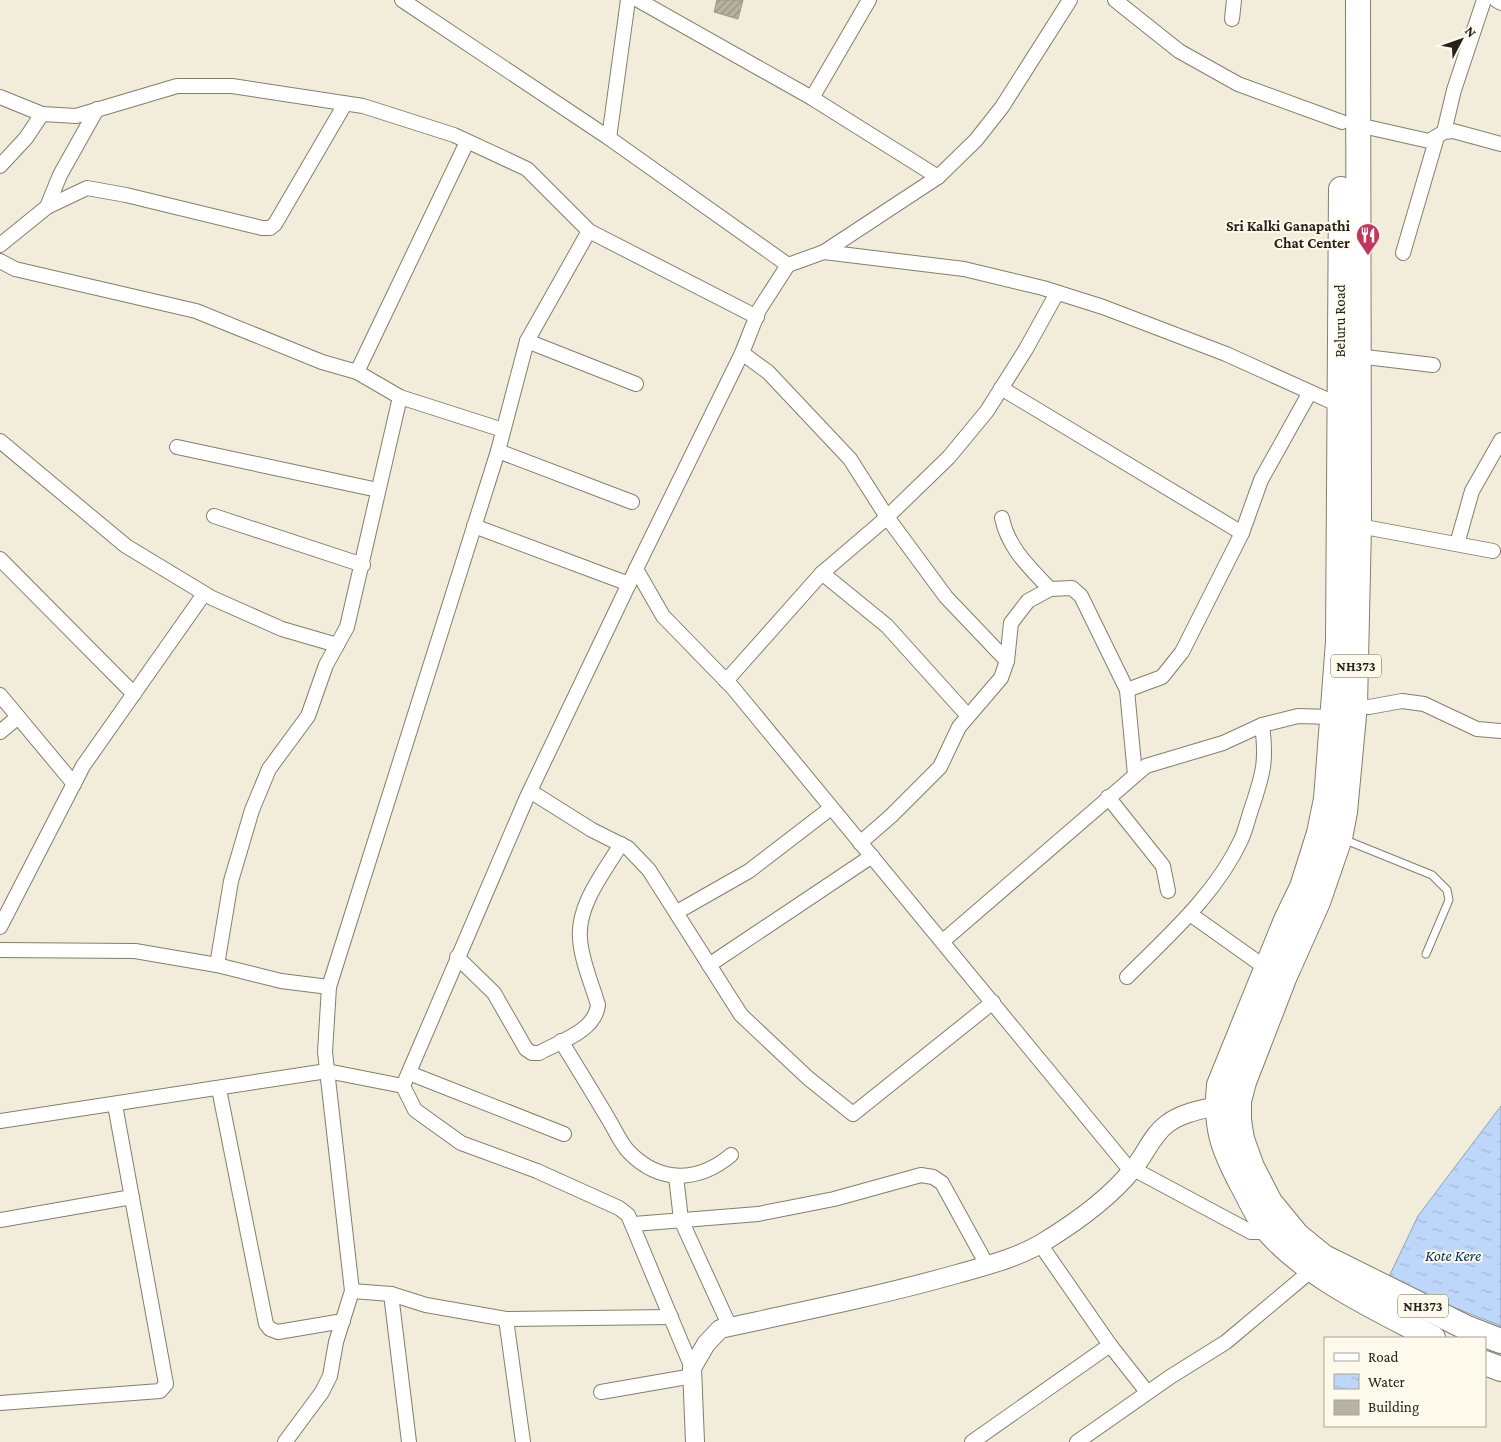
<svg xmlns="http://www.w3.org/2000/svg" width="1501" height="1442" font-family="'Crimson Pro',serif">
	<defs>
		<pattern id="water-ripples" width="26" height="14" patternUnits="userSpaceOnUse" patternTransform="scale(1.25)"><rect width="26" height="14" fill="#bdd7fa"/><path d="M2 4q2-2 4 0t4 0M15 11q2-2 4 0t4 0" fill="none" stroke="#a2b8d6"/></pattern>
		<pattern id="building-hatch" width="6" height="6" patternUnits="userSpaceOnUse" patternTransform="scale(1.25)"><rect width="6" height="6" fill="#b8b2a2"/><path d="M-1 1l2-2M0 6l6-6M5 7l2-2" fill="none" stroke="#959083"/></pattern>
	</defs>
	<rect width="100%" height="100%" fill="#f2ecdb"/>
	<!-- water -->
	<polygon fill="url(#water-ripples)" stroke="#8fa1b7" points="1501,1106 1501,1326 1387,1281 1418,1216"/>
	<!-- building -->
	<polygon fill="url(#building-hatch)" stroke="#9d9787" points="717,0 743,0 738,19 714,12"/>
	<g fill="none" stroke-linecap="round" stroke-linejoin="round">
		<!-- service casing -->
		<g stroke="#837e6e" stroke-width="9">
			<polyline id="service" points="1343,839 1432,875 1447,890 1449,900 1426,954"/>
		</g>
		<!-- minor casing -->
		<g stroke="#837e6e" stroke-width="16">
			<g id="minor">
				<polyline points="402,0 609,138 788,265"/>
				<polyline points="638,0 812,98 938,177"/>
				<polyline points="1070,0 1002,107 976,140 938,177 824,252 788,265 759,310 742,353 636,569 663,616 733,688 1126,1165 1251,1232 1269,1232"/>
				<polyline points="1115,0 1179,51 1238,84 1342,122"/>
				<polyline points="1496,0 1501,3"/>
				<polyline points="1232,19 1234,0"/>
				<polyline points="0,97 42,114 76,116 177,86 232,86 363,106 454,135 527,169 589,231 757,317"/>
				<polyline points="812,98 869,0"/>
				<polyline points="1358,125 1429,141 1444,132 1453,131 1501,144"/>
				<polyline points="1444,132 1454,90 1484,0"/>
				<polyline points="609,138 628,0"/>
				<polyline points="0,166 26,138 42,114"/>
				<polyline points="47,207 87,188 126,195 262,228 270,228 275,224 345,104"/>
				<polyline points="0,245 47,207 60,175 97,109"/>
				<polyline points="824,252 964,269 1043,288 1103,307 1226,354 1339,405"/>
				<polyline points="1403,253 1437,137"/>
				<polyline points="0,261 15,269 196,311 322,362 357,372 400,397 503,430"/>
				<polyline points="527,341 636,384"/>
				<polyline points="742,353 768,372 850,459 887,517 946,597 1007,661"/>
				<polyline points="1357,356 1433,365"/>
				<polyline points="357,372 467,142"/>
				<polyline points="1001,388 1242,533"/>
				<polyline points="0,441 126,546 212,598 282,629 337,645"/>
				<polyline points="177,447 378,490"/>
				<polyline points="498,451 632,502"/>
				<polyline points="214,516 363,565"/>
				<path d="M1002 518C1008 548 1030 568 1050 589"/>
				<polyline points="474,526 629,584"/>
				<polyline points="1359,526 1493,551"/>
				<polyline points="1457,544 1472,491 1501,440"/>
				<polyline points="0,559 134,694"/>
				<polyline points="636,569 527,797 403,1086 415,1110 461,1143 537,1171 619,1208 628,1215 692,1368"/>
				<polyline points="822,573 887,626 968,716"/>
				<polyline points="726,681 822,573 884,520 949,457 987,411 1026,349 1057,293"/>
				<polyline points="1127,690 1162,677 1182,652 1242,533 1261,480 1310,392"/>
				<polyline points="0,695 74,784"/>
				<polyline points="1355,705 1369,707 1402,701 1424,704 1477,729 1501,731"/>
				<polyline points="0,732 18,717"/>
				<polyline points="530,791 592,830 628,848 649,870 741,1015 808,1078 853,1114 993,1002"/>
				<polyline points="1108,797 1163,866 1168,891"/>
				<polyline points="860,843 891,816 940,767 959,727 1001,678 1007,661 1011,623 1028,601 1050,589 1072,588 1081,596 1127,690 1135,775"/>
				<polyline points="677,912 749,871 831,808"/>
				<polyline points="1190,914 1266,968"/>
				<polyline points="0,927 83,766 204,594"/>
				<polyline points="943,941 1146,766 1223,743 1262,725 1298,716 1332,717"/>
				<polyline points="0,950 135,951 217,965 281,981 329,987"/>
				<path d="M457 957 494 993 526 1049 532 1053H539C561 1041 595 1031 598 1005 592 984 581 960 580 938 577 905 605 871 621 844"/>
				<polyline points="217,965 231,881 252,810 269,769 308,716 326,665 347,627 400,397"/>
				<polyline points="709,965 872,856"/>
				<path d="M1127 977C1168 936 1216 894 1241 840 1246 829 1248 818 1252 807 1263 774 1267 761 1262 725"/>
				<path d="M561 1041C577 1067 593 1093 609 1120 615 1130 621 1144 629 1152 660 1184 699 1182 731 1155"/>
				<polyline points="409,1073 564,1134"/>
				<polyline points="219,1089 266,1324 270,1329 278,1332 343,1321"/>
				<polyline points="0,1121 327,1071 403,1086"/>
				<polyline points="676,1176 681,1220 730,1327"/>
				<polyline points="0,1220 132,1197"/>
				<polyline points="634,1224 758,1214 834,1199 921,1175 933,1177 942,1183 987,1265"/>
				<polyline points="1040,1244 1110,1345 1147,1392"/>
				<polyline points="352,1291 391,1294 426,1305 506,1319 671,1317"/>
				<polyline points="391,1294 409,1442"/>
				<polyline points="506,1319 523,1442"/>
				<polyline points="601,1392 693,1376"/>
				<polyline points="0,1403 160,1391 166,1384 115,1105"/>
				<polyline points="285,1442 322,1392 330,1376 336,1342 352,1291 325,1052 329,987 498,451 527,341 589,231"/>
				<polyline points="972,1442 1110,1345"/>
				<polyline points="1077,1442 1170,1377 1226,1342 1313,1269"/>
			</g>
		</g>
		<!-- tertiary casing -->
		<g stroke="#837e6e" stroke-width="20">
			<path id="tertiary" d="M695 1442 692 1368 706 1344 720 1329C799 1312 879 1296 957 1274 985 1266 1017 1258 1042 1243 1075 1223 1109 1199 1133 1169 1145 1155 1152 1135 1167 1124 1181 1113 1200 1110 1217 1106"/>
		</g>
		<!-- trunk casing -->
		<g stroke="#837e6e" stroke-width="26">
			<g id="trunk">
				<polyline points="1358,0 1359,526 1355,705 1345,812 1340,838 1318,902 1285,976 1244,1082 1239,1101 1239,1120 1242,1139 1252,1167 1270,1202 1297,1235 1324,1257 1467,1328 1501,1341"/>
				<path d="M1341 189 1338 642 1326 799 1319 833 1302 887 1286 920 1219 1085C1215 1127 1222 1147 1241 1183 1250 1199 1258 1219 1270 1233 1312 1279 1378 1309 1433 1338"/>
				<polyline points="1485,1363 1501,1369"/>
			</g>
		</g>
		<!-- service -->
		<use href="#service" stroke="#fff" stroke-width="7"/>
		<!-- minor -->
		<use href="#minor" stroke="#fff" stroke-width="14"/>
		<!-- tertiary -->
		<use href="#tertiary" stroke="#fff" stroke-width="18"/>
		<!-- trunk -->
		<use href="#trunk" stroke="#fff" stroke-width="24"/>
	</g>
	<!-- icons -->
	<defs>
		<g id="restaurant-pin" transform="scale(1.25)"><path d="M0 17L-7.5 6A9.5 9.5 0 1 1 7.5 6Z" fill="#c3345e" stroke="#fefaeb"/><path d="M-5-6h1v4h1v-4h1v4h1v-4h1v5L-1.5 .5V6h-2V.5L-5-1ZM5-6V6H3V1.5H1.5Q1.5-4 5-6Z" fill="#fff"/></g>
	</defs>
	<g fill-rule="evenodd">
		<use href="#restaurant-pin" x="1368" y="235"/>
	</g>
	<g text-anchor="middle" stroke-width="4" stroke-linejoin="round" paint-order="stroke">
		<!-- shield labels -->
		<g fill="#fefaeb" stroke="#656359" stroke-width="1">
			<rect x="1331" y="654.5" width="50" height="23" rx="4"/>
			<rect x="1398" y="1294.5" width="50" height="23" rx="4"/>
		</g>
		<g font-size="14" font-weight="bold" fill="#24221b">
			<text x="1356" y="671">NH373</text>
			<text x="1423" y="1311">NH373</text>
		</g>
		<!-- poi labels -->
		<g font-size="15" font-weight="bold" fill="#24221b" stroke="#fefaeb" text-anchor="end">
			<text x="1350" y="231">Sri Kalki Ganapathi<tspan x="1350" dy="17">Chat Center</tspan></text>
		</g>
		<!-- street labels -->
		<g font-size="15" fill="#24221b" stroke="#fefaeb">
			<text transform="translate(1340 321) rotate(-90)" y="5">Beluru Road</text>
		</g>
		<!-- water labels -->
		<g font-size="16" font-style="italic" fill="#033063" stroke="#fefaeb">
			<text x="1453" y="1261">Kote Kere</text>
		</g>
	</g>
	<!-- legend -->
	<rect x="1324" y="1337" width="162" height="90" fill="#fefaeb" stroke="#a7a498"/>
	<rect x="1334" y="1353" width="25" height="8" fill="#ffffff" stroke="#a7a498"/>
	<text x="1368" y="1362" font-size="15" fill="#24221b">Road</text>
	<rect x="1334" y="1374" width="25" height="15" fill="url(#water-ripples)" stroke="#a7a498"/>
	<text x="1368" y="1387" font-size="15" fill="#24221b">Water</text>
	<rect x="1334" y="1400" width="25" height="15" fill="#b8b2a2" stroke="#a7a498"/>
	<text x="1368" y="1412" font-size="15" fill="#24221b">Building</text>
	<!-- north arrow -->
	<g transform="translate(1461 40) rotate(49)" stroke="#fefaeb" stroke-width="4" paint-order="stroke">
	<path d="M0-4L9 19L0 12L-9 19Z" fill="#24221b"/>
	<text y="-8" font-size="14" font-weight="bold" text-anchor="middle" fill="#24221b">N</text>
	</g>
</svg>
